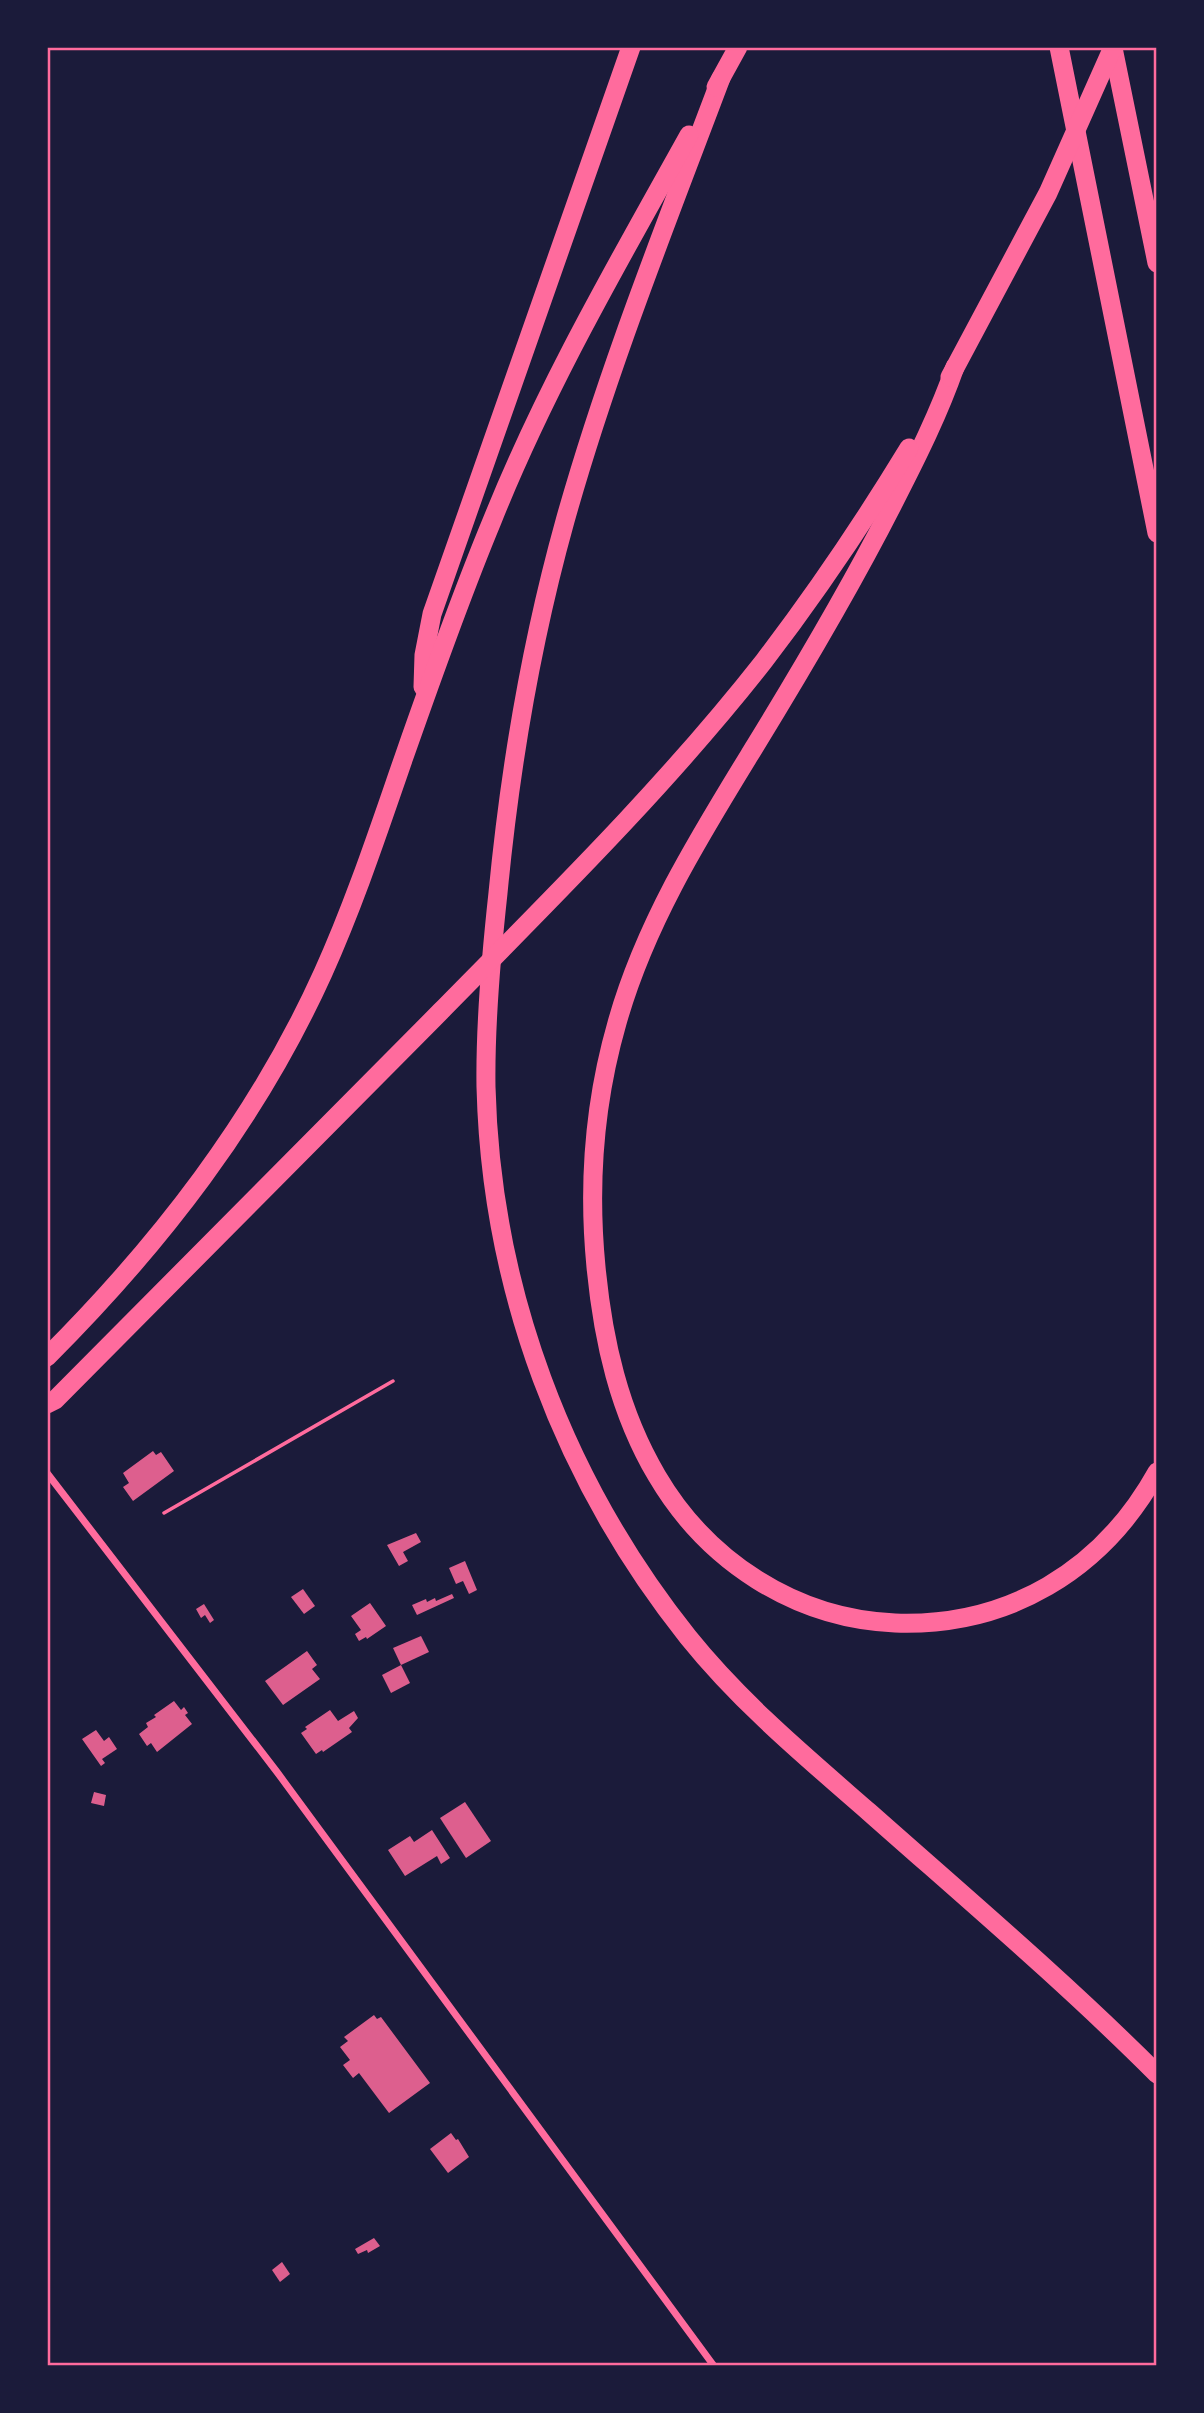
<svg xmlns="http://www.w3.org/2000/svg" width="1204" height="2413" font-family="Cabin,sans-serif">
	<rect width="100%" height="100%" fill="#1b1b3a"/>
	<!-- building -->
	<g fill="#dd5f8e">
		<polygon points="153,1451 156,1455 161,1452 174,1471 133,1501 123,1487 129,1483 123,1473"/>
		<polygon points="416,1533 421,1542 403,1552 408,1561 399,1566 387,1545"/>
		<polygon points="465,1561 477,1590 469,1594 463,1581 456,1584 449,1568"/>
		<polygon points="303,1589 315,1606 304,1614 291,1597"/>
		<polygon points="452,1594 454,1598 417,1615 412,1605 426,1599 427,1602 435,1598 436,1601"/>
		<polygon points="370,1603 386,1626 367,1639 366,1637 359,1641 355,1634 361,1630 351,1616"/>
		<polygon points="204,1604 214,1620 210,1623 205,1615 201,1618 196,1609"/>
		<polygon points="421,1636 429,1652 401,1665 393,1648"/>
		<polygon points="307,1651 317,1665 312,1669 320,1679 283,1705 265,1681"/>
		<polygon points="401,1665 410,1683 391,1693 382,1675"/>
		<polygon points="174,1701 181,1710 184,1707 188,1713 185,1715 192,1724 157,1752 151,1743 147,1746 139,1734 148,1727 146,1723 156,1717 154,1715"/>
		<polygon points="330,1710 338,1721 354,1711 358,1718 349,1728 352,1732 323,1752 322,1750 316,1754 301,1733 307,1729 305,1727"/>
		<polygon points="96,1730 104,1741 109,1737 117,1749 102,1759 105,1763 101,1766 82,1739"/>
		<polygon points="94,1792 106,1795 104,1806 91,1803"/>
		<polygon points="465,1802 491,1841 466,1858 440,1818"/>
		<polygon points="432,1830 450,1858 441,1864 437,1856 405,1876 388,1850 410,1836 414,1842"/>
		<polygon points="374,2015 377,2019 381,2017 430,2083 389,2113 359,2073 353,2078 343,2065 350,2060 340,2047 348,2041 344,2037"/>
		<polygon points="451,2133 456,2140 458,2139 469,2157 448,2173 430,2149"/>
		<polygon points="374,2238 380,2246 368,2253 367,2250 358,2254 355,2249"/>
		<polygon points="282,2262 290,2274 280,2282 272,2270"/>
	</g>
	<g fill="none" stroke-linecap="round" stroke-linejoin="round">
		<!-- path -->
		<polyline stroke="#ff6b9d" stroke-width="3.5" points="164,1513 393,1381"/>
		<!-- minor -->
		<polyline stroke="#ff6b9d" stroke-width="7" points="47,1473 277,1772 714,2366"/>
		<!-- motorway -->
		<g stroke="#ff6b9d" stroke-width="19">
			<polyline points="1059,47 1157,533"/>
			<polyline points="1113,48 1157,263"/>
			<path d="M721 78C666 224 607 371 565 521 531 643 510 768 498 893 491 957 485 1023 486 1087 491 1288 563 1480 688 1637 741 1703 806 1757 869 1812 966 1898 1065 1982 1157 2074"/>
			<polyline points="716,87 738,47"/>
			<path d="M955 367C939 413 917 457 895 500 852 585 804 666 755 746 701 834 645 923 617 1023 594 1103 588 1185 596 1267 603 1340 619 1412 657 1476 707 1561 795 1619 895 1623 1008 1627 1102 1571 1157 1472"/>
			<polyline points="950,377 1048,193 1113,47"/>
			<polyline points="423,687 424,655 432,614 631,47"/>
			<path d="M47 1357C160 1244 257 1119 323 973 355 902 379 829 404 757 432 677 460 598 492 521 546 386 619 261 689 135"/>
			<path d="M47 1404 55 1400C184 1270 313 1141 441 1011 552 898 666 786 764 661 816 593 864 522 909 448"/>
		</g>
	</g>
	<!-- border -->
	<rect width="1204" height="2413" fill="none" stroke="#1b1b3a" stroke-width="98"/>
	<rect x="49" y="49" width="1106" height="2315" fill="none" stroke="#ff6b9d" stroke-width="2.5"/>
</svg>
